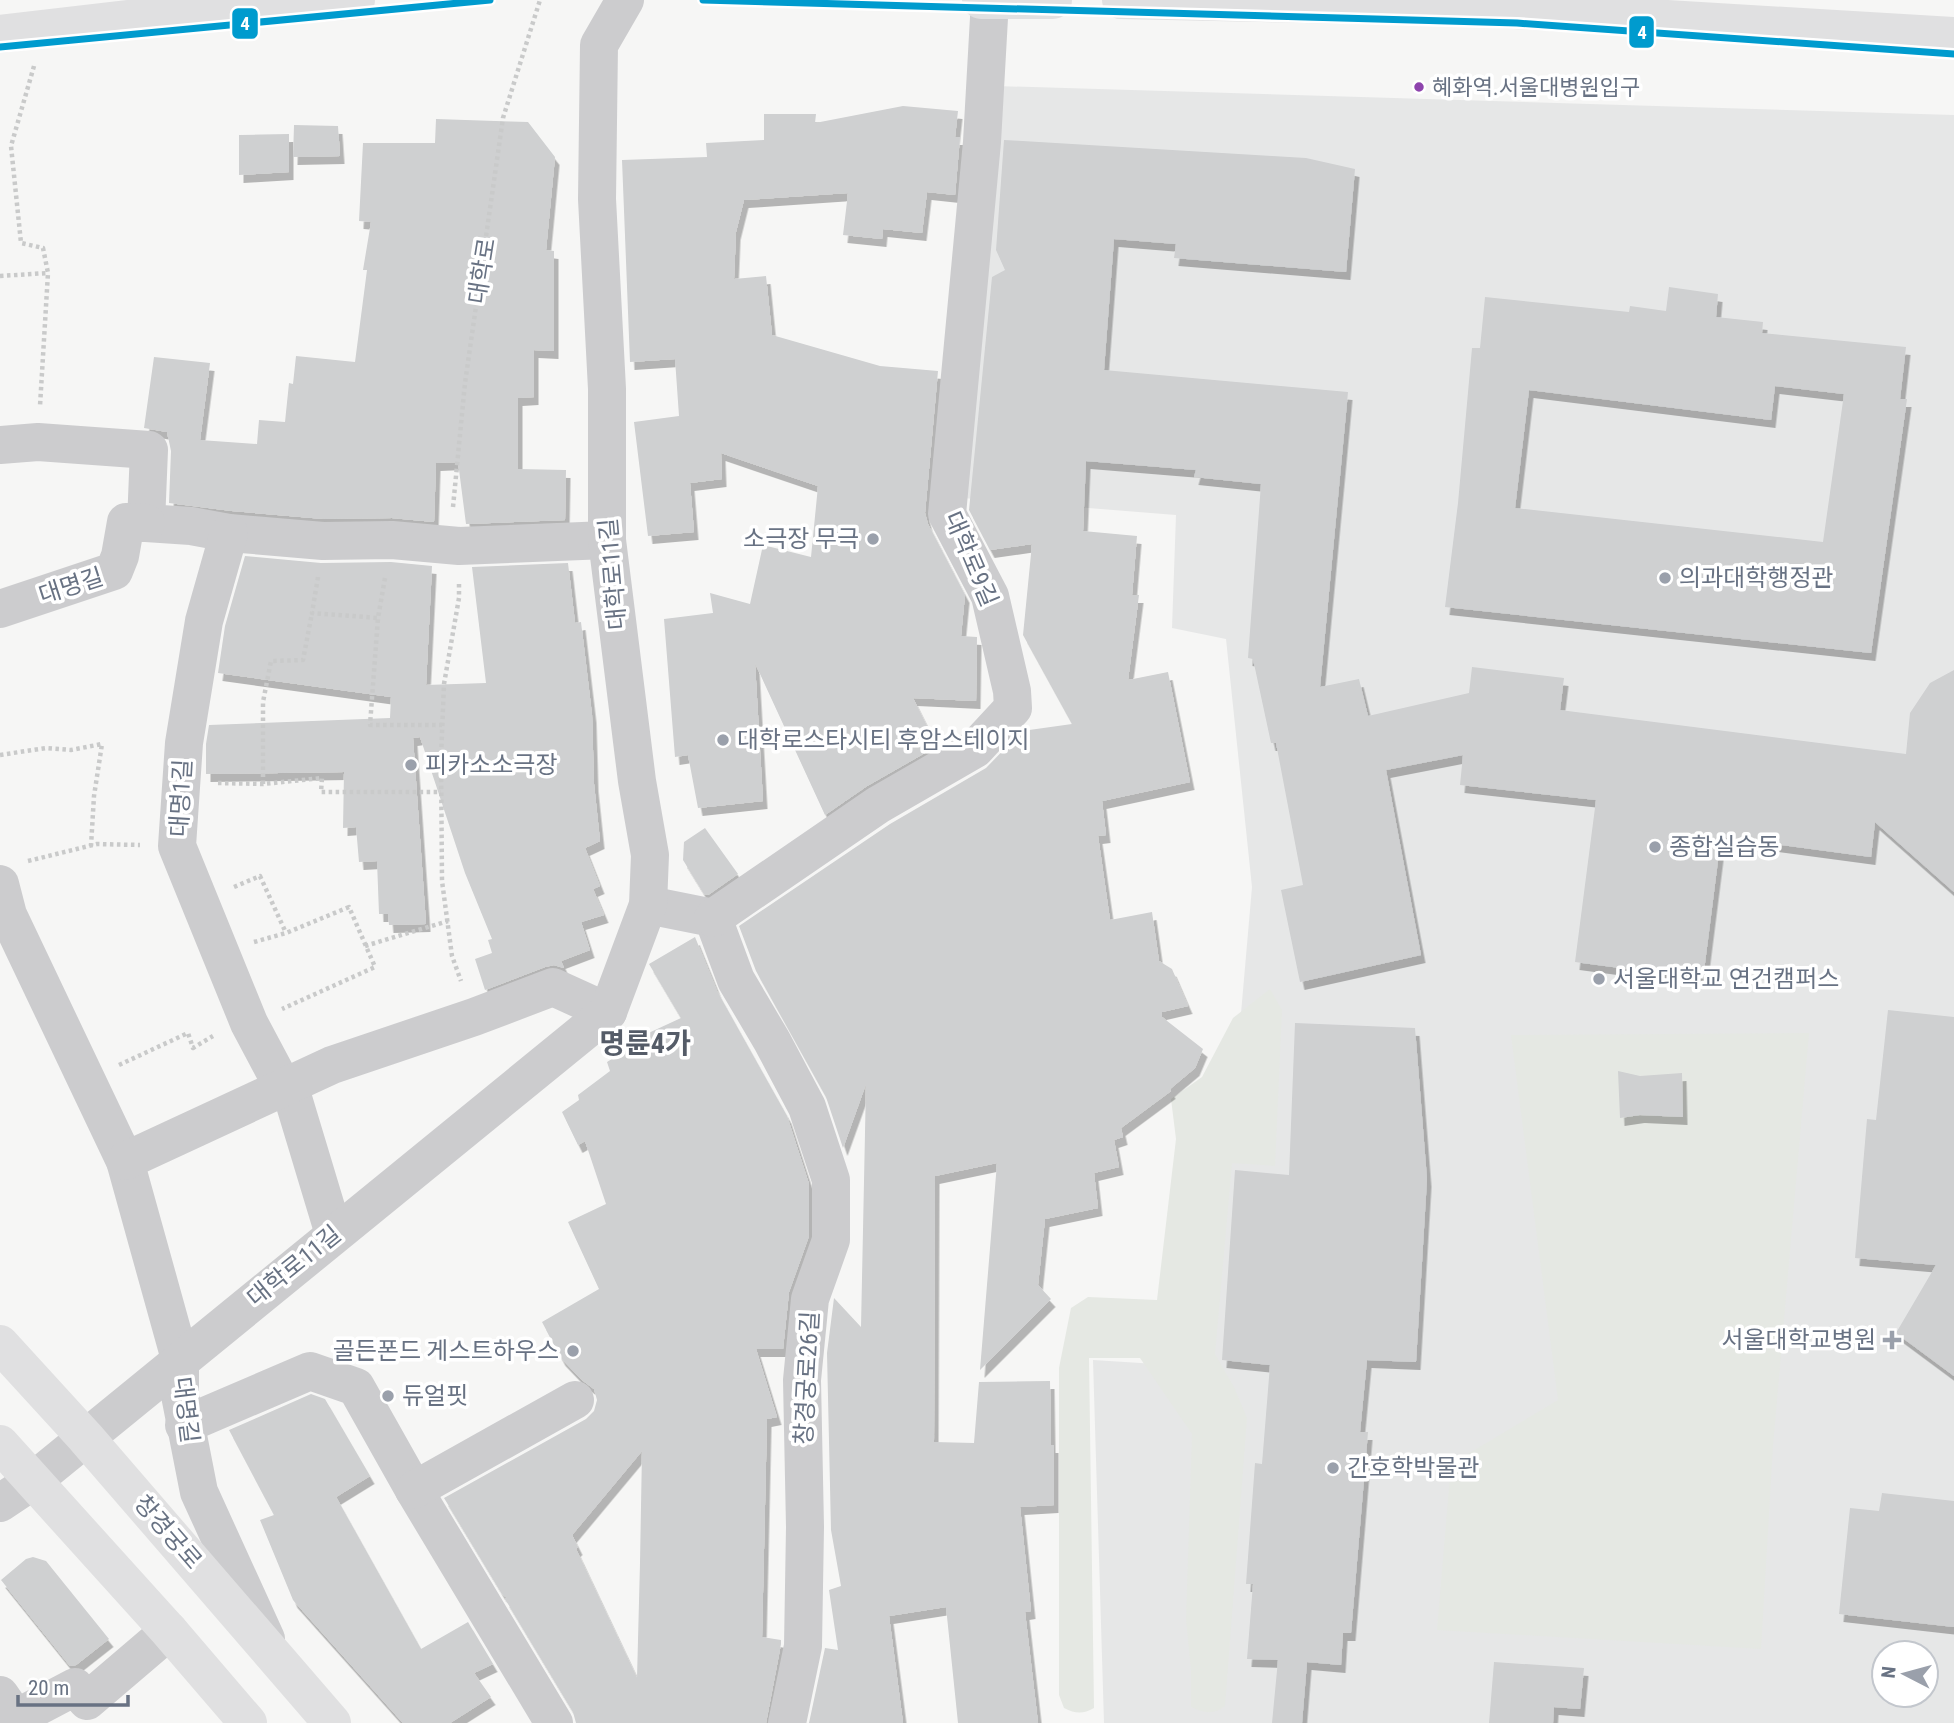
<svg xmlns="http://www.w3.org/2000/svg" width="1954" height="1723" font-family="'Roboto Condensed','Noto Sans KR',sans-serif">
	<defs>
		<filter id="shadow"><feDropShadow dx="4.5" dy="8" stdDeviation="0" flood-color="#0004"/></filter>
	</defs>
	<rect width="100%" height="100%" fill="#f6f6f5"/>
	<!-- built -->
	<path fill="#e6e7e7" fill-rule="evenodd" d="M996 86 1954 115V1723H1104L1093 1360 1204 1367 1236 1071 1252 887 1226 639 1172 628 1176 515 963 498ZM1884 1653H1926V1695H1884Z"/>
	<!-- green -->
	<g fill="#e5e8e3">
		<path d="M1270 989 1282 1010 1275 1166 1232 1163 1215 1354 1234 1387 1247 1418 1225 1706C1214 1715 1204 1713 1191 1707V1670L1186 1619 1192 1434 1140 1358H1089L1094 1708C1083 1714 1076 1714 1064 1708L1059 1695V1368L1071 1308 1088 1297 1157 1300 1176 1139 1171 1099 1202 1077 1233 1018Z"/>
		<polygon points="1809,1033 1773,1446 1761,1649 1437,1630 1451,1464 1558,1400 1511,1035"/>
	</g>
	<!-- building -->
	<g fill="#cfd0d1" fill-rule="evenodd" filter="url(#shadow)">
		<polygon points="903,106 958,111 955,137 960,137 955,195 927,192 922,233 883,229 882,239 843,235 848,193 744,200 736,232 734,279 766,276 772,335 880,366 938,371 925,513 928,524 965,595 961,636 977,637 976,701 913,698 937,746 867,786 825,815 755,663 763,801 698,808 688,755 675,757 664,619 713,613 710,593 750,604 763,545 811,557 818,486 721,453 722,479 690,483 694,532 648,536 634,422 679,416 675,359 630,362 622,160 707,157 706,143 764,140 764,114 816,114 815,123"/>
		<polygon points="436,119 528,122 555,157 546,250 554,251 554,351 534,350 534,397 518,398 518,469 566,470 565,520 466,524 458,462 436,463 434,522 392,518 324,519 232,511 169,503 171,451 167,432 144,428 154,357 210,363 200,440 257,444 259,420 285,422 289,383 293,384 296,356 355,362 367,270 363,270 371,222 359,221 363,143 435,143"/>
		<polygon points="294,125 338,126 340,156 293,157"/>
		<polygon points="289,134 289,172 239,175 239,135"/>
		<polygon points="1004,140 1306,158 1355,169 1346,272 1174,258 1176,244 1114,239 1104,370 1348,392 1320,687 1359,679 1368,716 1469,693 1472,667 1564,678 1560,710 1906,754 1910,713 1930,683 1954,670 1954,892 1875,822 1871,857 1721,837 1703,979 1575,962 1596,800 1460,785 1463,755 1386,770 1421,955 1300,982 1281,890 1303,885 1276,743 1271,743 1253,659 1248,658 1261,484 1194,477 1196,470 1086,461 1083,531 1137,536 1132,595 1139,595 1128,680 1168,672 1190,782 1102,801 1106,835 1098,836 1110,920 1152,912 1159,961 1172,969 1188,1006 1162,1012 1162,1017 1203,1049 1195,1068 1170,1089 1171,1091 1121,1128 1123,1137 1114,1140 1119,1167 1094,1173 1098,1208 1045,1219 1038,1285 1051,1299 980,1370 997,1163 935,1176 934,1442 974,1443 979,1382 1050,1381 1051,1445 1054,1445 1054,1505 1020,1507 1031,1611 1025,1612 1038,1723 958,1723 946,1607 889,1616 903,1723 809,1723 825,1648 838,1650 829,1590 841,1586 831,1530 827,1353 834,1298 861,1327 866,1084 843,1148 826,1097 756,971 739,926 890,824 986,768 1022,731 1072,724 1023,635 1032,544 990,550 969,510 992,277 1005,270 996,250"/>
		<path d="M1669 287 1718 294 1716 317 1763 322 1762 333 1906 347 1900 399H1907L1871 653 1445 607 1458 503 1472 348H1480L1485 297 1629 312 1630 306 1666 311ZM1775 386 1844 394 1823 542 1515 508 1529 390 1771 420Z"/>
		<polygon points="245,556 321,563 391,562 432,566 426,685 486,683 472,567 568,563 575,623 581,622 592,715 594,784 600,841 585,848 600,886 593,889 604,915 581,922 590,950 561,961 564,968 554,965 545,967 485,990 475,959 492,953 488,940 492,939 465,873 420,737 413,738 426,924 389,925 388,914 379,914 377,861 359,862 356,827 343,828 344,772 206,774 206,744 209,725 390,718 391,697 218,673 225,626"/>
		<polygon points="705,828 738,874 708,895 704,894 683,860 684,842"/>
		<path d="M695 937 717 991 787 1116 809 1184V1236L789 1292 783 1349H756L777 1417 767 1419 762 1637 781 1640V1644L766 1723H576L573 1712 505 1599 507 1598 502 1594 444 1498 586 1419 594 1411 597 1400 594 1389 582 1380 561 1358 542 1322 599 1289 568 1222 606 1204 585 1141 578 1145 562 1112 579 1100 578 1095 610 1071 607 1062 644 1039 642 1036 681 1018 649 964ZM642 1451 640 1563 637 1678 576 1549 578 1547 572 1535Z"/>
		<polygon points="1888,1010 1954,1017 1954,1376 1896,1333 1936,1265 1855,1258 1867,1119 1876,1120"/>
		<polygon points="1295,1023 1415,1028 1427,1179 1416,1362 1367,1360 1360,1432 1368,1432 1351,1633 1343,1633 1341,1665 1307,1662 1302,1723 1272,1723 1278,1660 1247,1659 1253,1584 1246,1584 1255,1463 1262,1464 1270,1365 1222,1360 1235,1170 1289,1175"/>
		<polygon points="1618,1071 1640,1076 1682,1073 1683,1117 1640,1115 1620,1118"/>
		<polygon points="311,1394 325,1399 370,1476 336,1497 421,1649 468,1622 493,1664 474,1673 491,1697 450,1723 403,1723 293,1600 260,1520 274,1515 229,1430"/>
		<polygon points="1882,1493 1954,1501 1954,1627 1839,1614 1850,1508 1879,1511"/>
		<polygon points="33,1557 46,1561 109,1639 76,1665 70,1666 1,1580 26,1559"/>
		<polygon points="1494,1662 1584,1668 1580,1709 1554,1707 1553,1723 1489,1723"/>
	</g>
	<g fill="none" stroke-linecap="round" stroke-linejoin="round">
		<!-- path -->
		<g stroke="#c9caca" stroke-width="4.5" stroke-dasharray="3.5 3.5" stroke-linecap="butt">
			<polyline points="34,66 11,146 21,243 43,248 48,273 40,406"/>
			<polyline points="0,276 48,273"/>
			<polyline points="453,507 465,383 503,118 540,0"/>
			<polyline points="318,577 312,613 378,618"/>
			<polyline points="385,578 378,618 370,725 442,725"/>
			<polyline points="459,584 459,598 444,684 441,758 442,881 452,956 461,981"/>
			<polyline points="0,755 46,748 71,750 102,744 94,796 91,846"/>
			<polyline points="218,783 263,784 322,778 321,792 441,792"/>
			<polyline points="263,784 263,702 271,661 303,660 312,613"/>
			<polyline points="28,861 97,844 140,845"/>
			<polyline points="234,887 260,876 286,933"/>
			<polyline points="254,942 286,933 349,907 375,967 282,1009"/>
			<polyline points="365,946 448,921"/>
			<polyline points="119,1065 188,1033 193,1048 213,1036"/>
		</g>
		<!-- minor -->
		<g stroke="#ccccce" stroke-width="38">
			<polyline points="0,445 38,442 149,450 146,523 191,526 229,533 323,541 392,540 459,546 607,540"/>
			<polyline points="229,533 204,621 184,743 177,846 249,1023 283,1087 293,1098 334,1234"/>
			<polyline points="0,609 114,571 120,556 126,522 146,523"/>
			<polyline points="0,884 8,915 125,1161 180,1359 180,1395 199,1492 266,1639"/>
			<polyline points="648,905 713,918 736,980 772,1041 807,1107 831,1180 831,1240 810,1299 802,1380 805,1527 803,1646 787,1723"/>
			<polyline points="713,918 878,805 975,749 1013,708 1012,691 990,596 947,514 982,142 990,0"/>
			<polyline points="125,1161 332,1065 474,1017 553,987 608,1012"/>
			<polyline points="184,1425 310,1371 356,1387 414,1490 554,1723"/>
			<polyline points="414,1490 575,1400"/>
			<polyline points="0,1503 33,1481 608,1012 648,905 650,855 637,781 607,540 607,389 597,199 599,45 625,0"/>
			<polyline points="0,1695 16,1718 75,1687 87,1701 169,1631"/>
		</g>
		<!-- major -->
		<g stroke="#e0e0e1" stroke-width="38">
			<polyline points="981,0 1053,0"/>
			<polyline points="1121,0 1482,8 1954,36"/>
			<polyline points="0,34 162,15 356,0"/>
			<polyline points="0,1344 85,1437 332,1723"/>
			<polyline points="0,1444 169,1631 248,1723"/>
		</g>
		<!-- metro-1 casing -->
		<g stroke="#fff" stroke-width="12">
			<g id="metro-1">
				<polyline points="703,0 1517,23 1954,54"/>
				<polyline points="0,47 490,0"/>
			</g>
		</g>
		<!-- metro-1 -->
		<use href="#metro-1" stroke="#009bce" stroke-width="7"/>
	</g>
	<!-- markers -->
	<circle fill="#8e44ad" stroke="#fff" stroke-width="2.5" cx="1419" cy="87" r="6"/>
	<g fill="#9aa0ab" stroke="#fff" stroke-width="2.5">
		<circle cx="873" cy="539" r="7"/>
		<circle cx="1665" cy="578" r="7"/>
		<circle cx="723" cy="740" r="7"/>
		<circle cx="411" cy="765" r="7"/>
		<circle cx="1655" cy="847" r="7"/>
		<circle cx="1599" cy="979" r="7"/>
		<path d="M1888.5 1329.5h7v7h7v7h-7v7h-7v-7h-7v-7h7z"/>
		<circle cx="573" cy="1351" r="7"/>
		<circle cx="388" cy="1396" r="7"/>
		<circle cx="1333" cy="1468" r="7"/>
	</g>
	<g text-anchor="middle" stroke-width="7" stroke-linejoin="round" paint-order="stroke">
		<!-- bus labels -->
		<g font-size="22" fill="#687283" stroke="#fff" text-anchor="start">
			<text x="1432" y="95">혜화역.서울대병원입구</text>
		</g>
		<!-- street labels -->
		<g font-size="24" fill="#687283" stroke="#fff">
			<text transform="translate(482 271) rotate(-81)" y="8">대학로</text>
			<text transform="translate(971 559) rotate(67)" y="8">대학로9길</text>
			<text transform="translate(613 574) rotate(-95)" y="8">대학로11길</text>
			<text transform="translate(71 586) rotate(-18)" y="8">대명길</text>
			<text transform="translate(181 798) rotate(-87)" y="8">대명1길</text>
			<text transform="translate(294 1266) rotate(-39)" y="8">대학로11길</text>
			<text transform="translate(807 1378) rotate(-87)" y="8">창경궁로26길</text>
			<text transform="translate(186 1410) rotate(83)" y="8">대명길</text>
			<text transform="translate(168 1532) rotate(49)" y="8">창경궁로</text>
		</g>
		<!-- poi labels -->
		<g font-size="24" fill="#687283" stroke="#fff" text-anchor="start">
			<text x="859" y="547" text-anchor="end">소극장 무극</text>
			<text x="1679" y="586">의과대학행정관</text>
			<text x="737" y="748">대학로스타시티 후암스테이지</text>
			<text x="425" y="773">피카소소극장</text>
			<text x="1669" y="855">종합실습동</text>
			<text x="1613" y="987">서울대학교 연건캠퍼스</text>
			<text x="1876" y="1348" text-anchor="end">서울대학교병원</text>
			<text x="559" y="1359" text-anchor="end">골든폰드 게스트하우스</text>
			<text x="402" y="1404">듀얼핏</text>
			<text x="1347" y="1476">간호학박물관</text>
		</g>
		<!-- quarter labels -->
		<g font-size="28" font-weight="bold" fill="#555c68" stroke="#fff">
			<text x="645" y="1053">명륜4가</text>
		</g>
	</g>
	<g stroke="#fff" stroke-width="2.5">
		<rect x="231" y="7" width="28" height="33" rx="7" fill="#009bce"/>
		<rect x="1628" y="15" width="27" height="34" rx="7" fill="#009bce"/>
	</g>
	<g font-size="19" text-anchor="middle" font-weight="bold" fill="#fff">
		<text x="245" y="30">4</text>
		<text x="1642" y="39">4</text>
	</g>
	<!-- north arrow -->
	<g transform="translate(1905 1674) rotate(276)"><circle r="33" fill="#ffffff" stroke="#c3c7cd" stroke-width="2"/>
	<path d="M0-5L12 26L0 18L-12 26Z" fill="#9aa0ab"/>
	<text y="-10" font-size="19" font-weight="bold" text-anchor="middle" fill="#687283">N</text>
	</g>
	<!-- scale -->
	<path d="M18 1695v10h110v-10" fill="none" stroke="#687283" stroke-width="3.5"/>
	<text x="28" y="1695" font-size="21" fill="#687283" stroke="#ffffff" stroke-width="5" paint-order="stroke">20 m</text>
</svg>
